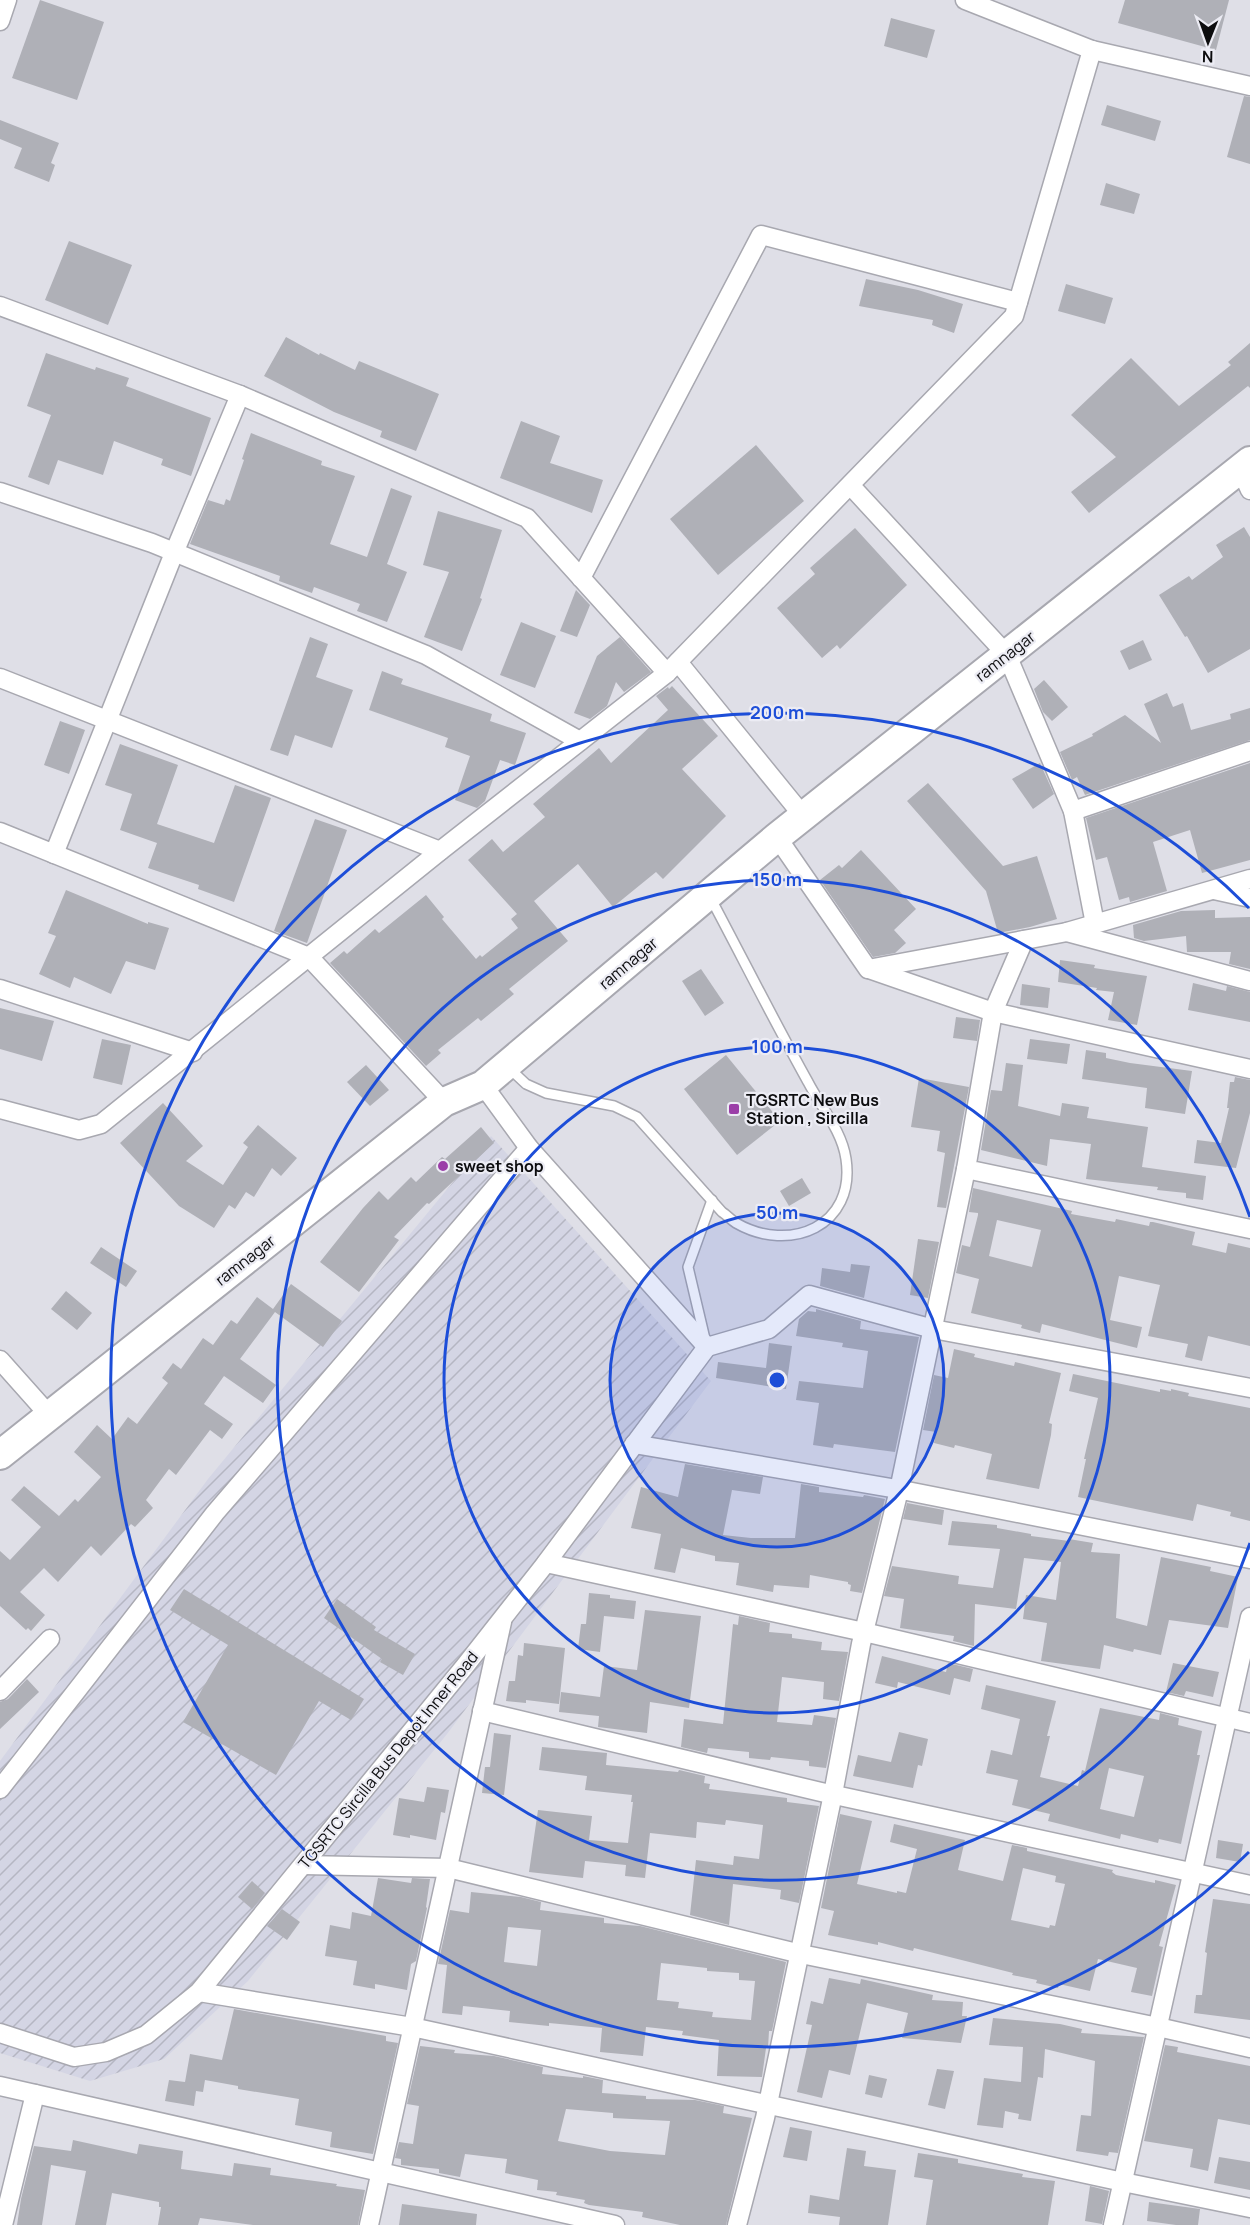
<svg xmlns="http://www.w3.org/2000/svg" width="1250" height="2225" font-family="Manrope,sans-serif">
	<defs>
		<pattern id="industrial-furrows" width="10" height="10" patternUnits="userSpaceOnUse" patternTransform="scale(1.5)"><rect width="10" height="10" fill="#d4d5e4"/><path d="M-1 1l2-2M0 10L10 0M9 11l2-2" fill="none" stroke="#b5b6c2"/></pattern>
	</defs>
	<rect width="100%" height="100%" fill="#dfdfe7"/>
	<!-- industrial -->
	<polygon fill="url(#industrial-furrows)" points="491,1136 711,1381 447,1734 248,1981 164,2059 90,2081 0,2053 0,1761 208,1479"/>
	<!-- building -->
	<g fill="#afb0b7" fill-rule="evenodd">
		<polygon points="40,0 104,22 77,100 12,78"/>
		<polygon points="1125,0 1229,0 1216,50 1118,23"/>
		<polygon points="891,18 935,30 927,58 884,46"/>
		<polygon points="1244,96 1250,97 1250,164 1227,157"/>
		<polygon points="1107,105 1161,121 1155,141 1101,125"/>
		<polygon points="0,120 59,143 51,163 55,165 49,182 14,168 22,148 0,139"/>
		<polygon points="1106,183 1140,194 1134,214 1100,205"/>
		<polygon points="69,241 132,265 108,325 45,300"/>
		<polygon points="866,279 918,290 963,304 954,333 932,325 933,320 859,306"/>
		<polygon points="1066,284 1113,298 1105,324 1058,311"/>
		<polygon points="286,337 319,355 320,353 355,370 359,361 439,394 416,451 380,437 382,431 334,412 264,376"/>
		<polygon points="1250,343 1250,388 1248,386 1089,513 1071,492 1116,457 1071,415 1131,358 1179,406 1231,365 1228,362"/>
		<polygon points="46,353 95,370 96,367 129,378 126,386 211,418 191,476 161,465 163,459 114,441 103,475 58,460 49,485 28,477 51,415 27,406"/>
		<polygon points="521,421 560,436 550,463 603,480 592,513 500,478"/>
		<polygon points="251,433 322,461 321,465 355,476 330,544 367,557 391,488 412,496 387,564 407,572 387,622 357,611 360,604 314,587 312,593 279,581 280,576 190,544 208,500 224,505 226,499 230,501 244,460 242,459"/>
		<polygon points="756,445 804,501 718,575 670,519"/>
		<polygon points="438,511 502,530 480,598 482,599 462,651 424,637 449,572 423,565"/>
		<polygon points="1244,527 1250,537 1250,649 1208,673 1187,636 1185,637 1159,595 1189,576 1192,580 1223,557 1216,545"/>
		<polygon points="855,528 907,585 840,649 837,645 822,658 777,608 815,574 810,568"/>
		<polygon points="576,590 590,605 577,637 560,631"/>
		<polygon points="521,622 556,636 535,688 500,675"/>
		<polygon points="310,637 328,644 316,677 353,690 332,748 295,735 288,756 270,750"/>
		<polygon points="620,637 651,672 624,692 616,682 607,706 590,719 574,713 597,656"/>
		<polygon points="1143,640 1152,660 1129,670 1120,651"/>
		<polygon points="382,671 403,679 401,684 492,714 490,721 526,733 515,765 500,760 485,801 477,808 455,800 470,756 445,747 448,738 369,710"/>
		<polygon points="1044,680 1068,707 1052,721 1043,712 1034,689"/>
		<polygon points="672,686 718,736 682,769 726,816 663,879 656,872 613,907 578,864 534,901 568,941 509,989 514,994 481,1021 478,1018 438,1050 441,1053 426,1066 330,963 344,951 347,954 375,929 379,933 426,895 444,917 442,919 476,959 480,955 482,957 518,928 511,919 517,914 468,860 492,839 503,852 545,817 533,804 599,748 611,763 668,710 656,696 668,687 669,689"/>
		<polygon points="1167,693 1173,707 1183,703 1191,730 1231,719 1230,714 1250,708 1250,740 1085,795 1077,777 1072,780 1060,752 1093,736 1092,734 1125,715 1161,743 1144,704"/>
		<polygon points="60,721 85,730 69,774 44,765"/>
		<polygon points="120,744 178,765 157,824 214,843 235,785 271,798 234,902 198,889 199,885 148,868 157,843 120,830 132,794 105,785"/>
		<polygon points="1040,763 1054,794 1033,809 1012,779"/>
		<polygon points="1250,763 1250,860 1202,873 1190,830 1153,842 1167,891 1130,902 1129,897 1119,900 1107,857 1096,860 1086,818"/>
		<polygon points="928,783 1003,866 1037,856 1057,919 1030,927 998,933 986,891 907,801"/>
		<polygon points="315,819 347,830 307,943 274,931"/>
		<polygon points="861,850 916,909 894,930 906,943 895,953 873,957 820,880 839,865 842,868"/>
		<polygon points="66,890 148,924 148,922 169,928 155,970 126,961 111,994 74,977 70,988 39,974 56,936 48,933"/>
		<polygon points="1215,910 1215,918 1250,917 1250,969 1229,964 1231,952 1187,952 1186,936 1144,941 1134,938 1133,925 1181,911"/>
		<polygon points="1060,960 1095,965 1094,968 1147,976 1137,1025 1108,1020 1114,992 1096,990 1097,988 1058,982"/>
		<polygon points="701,969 724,1003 705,1016 682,981"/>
		<polygon points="1193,983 1226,991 1227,986 1250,992 1250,1022 1188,1010"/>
		<polygon points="1022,984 1050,988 1048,1008 1020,1005"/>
		<polygon points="0,1008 54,1021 42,1061 0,1049"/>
		<polygon points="956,1017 980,1020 977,1041 953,1038"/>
		<polygon points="102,1039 131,1045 122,1085 93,1078"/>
		<polygon points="1030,1039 1070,1044 1067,1064 1027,1059"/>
		<polygon points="1086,1050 1106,1053 1106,1058 1130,1063 1192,1071 1185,1114 1145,1108 1147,1088 1082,1079"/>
		<polygon points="726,1055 780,1121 737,1155 684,1089"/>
		<polygon points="1006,1063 1023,1065 1018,1106 1060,1116 1062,1103 1089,1107 1087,1118 1148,1127 1142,1167 1206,1176 1203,1200 1186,1198 1186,1193 1157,1190 1158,1187 1086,1179 1091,1144 1050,1139 1047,1166 981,1150 991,1090 1002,1091"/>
		<polygon points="366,1065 389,1090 370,1106 347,1082"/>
		<polygon points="1235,1077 1250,1080 1250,1113 1236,1168 1194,1163 1197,1140 1221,1143 1229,1108 1227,1108 1230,1082 1234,1082"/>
		<polygon points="919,1078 969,1087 946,1208 937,1207 945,1153 937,1151 940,1131 911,1127"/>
		<polygon points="163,1103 203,1146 186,1161 223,1185 248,1147 243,1143 258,1125 297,1158 281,1176 272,1168 254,1197 246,1192 235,1209 229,1205 214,1228 179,1206 120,1143"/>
		<polygon points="481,1127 494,1143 429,1204 427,1203 394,1237 399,1240 359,1292 320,1262 363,1208 379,1191 388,1200 411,1177 416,1182 442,1157 445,1159"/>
		<polygon points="802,1178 811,1193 789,1206 780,1191"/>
		<path d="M973 1188 1072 1211 1071 1214 1115 1222 1116 1219 1149 1226 1150 1222H1153L1195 1232 1192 1245 1226 1253 1228 1243 1250 1248V1346L1208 1336 1202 1361 1185 1357 1188 1344 1148 1336 1160 1285 1119 1276 1110 1320 1142 1327 1137 1348 1042 1324 1040 1333 1021 1328 1022 1325 971 1313 979 1279 956 1273 962 1245 970 1247 978 1215V1213L969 1212ZM997 1220 1041 1230 1032 1267 989 1256Z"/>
		<polygon points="918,1239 939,1242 928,1298 910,1295"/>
		<polygon points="101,1247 137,1271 126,1287 90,1263"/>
		<polygon points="851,1264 870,1266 864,1298 820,1286 822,1268 850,1272"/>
		<polygon points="291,1284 342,1321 323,1347 275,1312 240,1359 276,1385 263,1403 224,1376 204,1404 233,1424 222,1439 210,1430 176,1475 169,1469 146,1500 153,1508 135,1527 131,1524 101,1556 91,1546 58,1582 44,1568 20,1592 45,1615 31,1631 28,1628 26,1630 0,1606 0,1551 10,1560 41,1527 11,1500 24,1486 59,1516 75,1499 78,1502 101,1477 74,1452 97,1425 112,1439 128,1417 137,1424 168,1383 162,1378 173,1363 181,1369 203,1338 213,1345 231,1320 237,1324 257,1297 273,1309"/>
		<polygon points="66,1291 92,1313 77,1330 51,1309"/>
		<polygon points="816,1309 861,1321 860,1329 919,1337 895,1452 834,1444 833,1448 813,1445 819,1403 796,1400 799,1381 863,1388 868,1351 842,1347 843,1343 796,1336 799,1319 808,1311 816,1312"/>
		<polygon points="769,1343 792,1346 786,1389 716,1378 718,1362 766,1368"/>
		<polygon points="954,1349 975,1354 974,1357 1014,1366 1015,1362 1061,1373 1049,1423 1052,1424 1051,1435 1039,1489 986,1479 992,1454 955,1445 954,1448 934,1443 936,1432 923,1430 934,1375 948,1378"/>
		<polygon points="1073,1374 1160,1392 1160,1389 1171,1391 1171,1389 1189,1393 1188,1396 1250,1408 1250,1521 1230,1516 1231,1512 1197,1504 1193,1521 1078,1497 1086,1459 1084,1459 1098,1398 1069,1391"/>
		<polygon points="685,1464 763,1477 760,1494 732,1490 723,1535 751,1538 795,1538 801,1484 819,1487 819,1492 863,1497 864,1495 885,1499 862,1593 850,1591 851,1585 848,1584 848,1582 810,1575 809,1588 774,1585 773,1592 736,1585 739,1563 715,1561 715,1556 681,1548 675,1573 654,1569 661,1534 631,1528 641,1487 678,1497"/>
		<polygon points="907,1503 944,1510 942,1525 903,1519"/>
		<polygon points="952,1521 997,1525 997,1528 1031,1534 1031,1536 1069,1541 1069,1539 1093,1543 1091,1552 1120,1554 1116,1618 1147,1626 1161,1557 1211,1567 1210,1571 1238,1577 1228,1628 1169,1620 1161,1655 1134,1649 1133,1652 1104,1645 1100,1669 1041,1661 1047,1623 1023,1619 1026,1595 1056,1600 1061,1562 1024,1558 1016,1609 975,1604 974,1646 953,1641 954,1636 900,1628 904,1599 884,1596 892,1566 959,1576 958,1584 993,1588 1000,1549 948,1545"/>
		<polygon points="184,1589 364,1699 351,1720 319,1701 276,1775 183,1722 228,1645 170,1610"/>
		<polygon points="589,1593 610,1595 610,1598 636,1601 634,1619 604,1616 600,1652 578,1649 581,1624 586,1624"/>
		<polygon points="337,1599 376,1627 374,1630 415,1654 403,1675 380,1662 382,1659 324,1618"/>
		<polygon points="645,1610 701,1616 689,1708 650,1702 647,1733 598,1727 599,1716 559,1712 561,1692 600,1697 604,1666 637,1670"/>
		<polygon points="739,1616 770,1623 769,1632 792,1634 792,1638 822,1642 821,1650 848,1652 839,1701 823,1699 824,1682 782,1677 777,1722 812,1725 814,1715 836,1718 826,1768 809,1766 809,1761 771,1757 770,1760 749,1758 749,1752 708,1748 707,1753 681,1747 684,1719 723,1724 733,1624 738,1625"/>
		<polygon points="524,1643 565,1648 559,1704 526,1700 526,1703 506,1701 509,1681 515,1681 518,1655 523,1656"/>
		<polygon points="882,1656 946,1672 948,1663 973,1669 970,1682 954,1678 950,1695 898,1682 897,1688 875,1683"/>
		<polygon points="1173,1663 1219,1672 1213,1697 1186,1691 1184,1696 1166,1692"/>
		<polygon points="27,1679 39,1692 0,1729 0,1702 8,1699"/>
		<path d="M986 1685 1056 1701 1047 1736H1050L1040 1777 1078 1786 1082 1770 1085 1771 1100 1708 1159 1720 1160 1713 1179 1718 1178 1725 1202 1731 1197 1755H1200L1181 1844 1159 1839 1158 1843 1121 1834 1120 1839 1048 1821 1050 1814 1012 1805 1018 1780 986 1773 991 1750 1012 1755 1020 1719 981 1709ZM1109 1768 1144 1776 1134 1817 1100 1809Z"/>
		<polygon points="899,1732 928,1739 922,1766 918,1765 913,1788 853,1776 858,1755 891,1762"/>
		<polygon points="494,1733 511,1735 504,1795 482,1793 485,1767 490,1767"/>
		<polygon points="542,1747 607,1753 606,1765 678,1772 679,1770 705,1776 704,1783 710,1784 709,1789 787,1798 787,1802 819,1806 799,1903 780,1899 781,1890 733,1884 729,1925 690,1915 696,1860 733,1865 734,1856 759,1859 763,1825 726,1820 725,1825 697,1822 696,1838 650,1833 645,1878 625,1876 626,1865 585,1861 583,1878 529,1872 538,1810 592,1816 589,1840 628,1843 633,1802 631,1802 632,1795 585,1790 587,1776 539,1770"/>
		<polygon points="427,1787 449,1790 445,1813 441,1812 436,1840 410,1835 410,1838 393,1835 399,1798 424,1802"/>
		<path d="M840 1814 872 1821 857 1884 897 1893V1891L906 1893 917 1849 890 1842 894 1824 965 1840 958 1870 1003 1881 1012 1845 1027 1848V1851L1113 1870 1112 1872 1116 1875 1155 1883V1880L1176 1885 1159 1946 1163 1947 1152 1996 1131 1992 1137 1968 1098 1959 1090 1991 1059 1984 1058 1988 1036 1983 1037 1980 1012 1975 1013 1973 914 1948 913 1951 878 1942V1945L828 1935 834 1911 821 1908ZM1023 1868 1056 1876 1055 1882 1065 1884 1055 1926 1050 1925 1049 1928 1011 1920Z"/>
		<polygon points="1218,1840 1243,1844 1240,1862 1216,1858"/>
		<polygon points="378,1878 411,1883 412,1878 430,1879 426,1907 427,1908 416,1961 411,1964 407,1990 375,1984 375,1989 353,1985 357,1961 325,1956 330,1925 350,1929 352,1912 371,1916"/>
		<polygon points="252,1881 265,1893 252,1909 238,1897"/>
		<path d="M471 1892 521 1897 541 1902 540 1910 604 1918V1923L640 1926 786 1962 772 2031H769L768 2048H766L762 2077 717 2076 719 2040 682 2035 683 2031 646 2027 643 2056 600 2052 602 2028 549 2023V2026L509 2022 510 2011 463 2006 462 2015 442 2013 447 1965 438 1964 450 1910 469 1913ZM508 1927 541 1930 537 1966 504 1962ZM661 1963 707 1968V1971L739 1973V1980L755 1981 751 2020 712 2017 713 2012 678 2008 679 2002 657 2000Z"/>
		<polygon points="1213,1899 1250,1904 1250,2020 1194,2013 1196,1995 1202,1995 1207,1953 1205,1952"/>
		<polygon points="282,1909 300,1922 287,1940 267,1926"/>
		<polygon points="829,1978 860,1984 861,1979 933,1995 932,2000 963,2002 962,2016 967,2016 961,2043 902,2038 908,2013 867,2003 850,2075 829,2070 822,2098 797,2092 812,2025 806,2024 811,2001 823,2004"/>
		<polygon points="234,2009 386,2036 386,2041 398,2043 373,2154 330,2147 332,2132 295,2125 299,2099 238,2089 238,2086 205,2080 203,2092 196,2091 194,2106 165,2101 169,2080 185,2082 190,2054 222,2060"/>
		<polygon points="993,2018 1060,2024 1082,2029 1081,2033 1144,2037 1118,2153 1109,2152 1108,2156 1076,2151 1081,2115 1091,2116 1095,2061 1045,2049 1043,2078 1038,2077 1031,2121 1018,2119 1019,2114 1005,2111 1003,2128 977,2125 984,2078 1021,2082 1023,2047 989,2045"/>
		<polygon points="1165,2045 1178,2047 1177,2052 1250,2066 1250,2125 1218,2119 1208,2171 1190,2167 1193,2149 1144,2141"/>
		<path d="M420 2046 455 2050 454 2053 494 2056 543 2067 542 2074 583 2078V2076L603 2080 602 2093 646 2096V2099L695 2100 724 2106 723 2113 752 2118 726 2225H680L642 2217 643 2212 589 2205 584 2203 585 2200 556 2195 557 2192 537 2190 538 2180 505 2173 507 2159 465 2154 460 2177 439 2173V2169L401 2165V2159L395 2158 399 2142 413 2144 419 2106 407 2104ZM566 2109 613 2113V2118L670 2121 665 2155 610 2151 558 2141Z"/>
		<polygon points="937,2069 954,2071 945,2109 928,2105"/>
		<polygon points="869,2075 887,2079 882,2098 865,2094"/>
		<polygon points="790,2127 812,2131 807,2161 783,2157"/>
		<polygon points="73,2140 137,2154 139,2144 183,2151 181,2169 232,2176 234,2163 271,2168 270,2175 337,2184 336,2186 365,2190 358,2225 253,2225 200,2218 198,2225 158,2225 161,2207 159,2207 159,2202 112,2193 106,2225 75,2225 86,2171 51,2165 42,2225 17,2225 21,2199 34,2146 71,2151"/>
		<polygon points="847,2148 866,2151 864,2166 896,2170 888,2225 839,2225 840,2217 808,2213 810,2195 839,2200"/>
		<polygon points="918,2153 958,2159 958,2163 1023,2174 1022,2177 1055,2181 1048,2225 926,2225 933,2180 914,2177"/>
		<polygon points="1219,2157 1250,2162 1250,2190 1214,2183"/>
		<polygon points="1090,2186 1109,2191 1102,2224 1085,2221"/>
		<polygon points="1149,2202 1200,2209 1198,2225 1176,2225 1147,2221"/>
		<polygon points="402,2204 477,2214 476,2225 399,2225"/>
	</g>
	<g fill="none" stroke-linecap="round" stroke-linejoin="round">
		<!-- lane casing -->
		<g stroke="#a8a8b0" stroke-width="12">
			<g id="lane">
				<path d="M509 1068 526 1084 546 1093 614 1106 637 1117 722 1212C727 1215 731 1220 736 1223 790 1254 856 1226 846 1159 842 1131 821 1107 808 1082 774 1021 743 959 710 897"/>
				<polyline points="705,1339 688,1267 712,1200"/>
			</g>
		</g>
		<!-- street casing -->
		<g stroke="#a8a8b0" stroke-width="21">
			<g id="street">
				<polyline points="965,0 1092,50 1250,86"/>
				<polyline points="0,21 7,0"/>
				<polyline points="0,306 240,395 527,518 667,673"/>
				<polyline points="1241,470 1250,490"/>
				<polyline points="851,486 1007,655 1073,811 1250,751"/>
				<polyline points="0,492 152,543 426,655 580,741"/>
				<polyline points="581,578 761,235 1018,302"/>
				<polyline points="678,662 804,817"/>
				<polyline points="0,678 440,851"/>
				<polyline points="1073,811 1095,924"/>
				<polyline points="0,832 309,957 444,1102"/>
				<polyline points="777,837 868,969 1067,932 1250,879"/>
				<polyline points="54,854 174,553 240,395"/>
				<polyline points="1214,890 1250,898"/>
				<polyline points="1067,932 1250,981"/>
				<polyline points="1024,940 993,1012 966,1169 1250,1229"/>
				<polyline points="869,969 993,1012 1250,1069"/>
				<polyline points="0,989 193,1052"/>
				<polyline points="0,1109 79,1130 101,1124 440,851 667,673 1014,316 1092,50"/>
				<polyline points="707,1347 769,1329 809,1295 933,1329 1250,1388"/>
				<polyline points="0,1360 49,1415"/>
				<polyline points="634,1444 897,1489 1250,1559"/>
				<polyline points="546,1563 864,1632 1250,1723"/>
				<polyline points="0,1691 50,1639"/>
				<polyline points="482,1711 821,1792 1250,1885"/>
				<polyline points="0,1789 215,1513 529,1148"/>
				<polyline points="304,1865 448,1868 801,1954 1158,2027 1250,2048"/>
				<polyline points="199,1992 412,2027 1123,2182 1250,2208"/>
				<polyline points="0,2033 74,2057 106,2052 146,2035 199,1992 465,1666 546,1563 707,1347 529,1148 483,1085"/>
				<polyline points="0,2086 615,2225"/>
				<polyline points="3,2225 35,2094"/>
				<polyline points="369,2225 502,1622"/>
				<polyline points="737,2225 765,2118 833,1794 861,1644 899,1490 966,1169"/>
				<polyline points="1113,2225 1250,1617"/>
			</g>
		</g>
		<!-- primary casing -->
		<g stroke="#a8a8b0" stroke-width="32">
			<polyline id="primary" points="0,1455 444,1102 483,1085 777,837 1250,461"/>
		</g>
		<!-- lane -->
		<use href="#lane" stroke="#fff" stroke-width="9"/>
		<!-- street -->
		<use href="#street" stroke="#fff" stroke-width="18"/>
		<!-- primary -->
		<use href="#primary" stroke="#fff" stroke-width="28"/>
	</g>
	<!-- distance rings -->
	<circle cx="777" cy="1380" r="167" fill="#1d4ed8" fill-opacity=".12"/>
	<g fill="none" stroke="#1d4ed8" stroke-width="3">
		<circle cx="777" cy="1380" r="167"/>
		<circle cx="777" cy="1380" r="333"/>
		<path d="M1250 1543A500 500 0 1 1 1250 1217"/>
		<path d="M1249 1852A667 667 0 1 1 1249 908"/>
	</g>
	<!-- markers -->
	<g fill="#9b3ea8" stroke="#ececf4" stroke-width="2">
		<rect x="728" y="1103" width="12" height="12" rx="3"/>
		<circle cx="443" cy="1166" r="6"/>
	</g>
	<g text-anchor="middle" stroke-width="4.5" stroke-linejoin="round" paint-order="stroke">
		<!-- street labels -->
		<g font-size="16" fill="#0d0d0f" stroke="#ececf4">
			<text transform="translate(1005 656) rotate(-38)" y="6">ramnagar</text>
			<text transform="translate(628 963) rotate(-40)" y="6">ramnagar</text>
			<text transform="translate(245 1260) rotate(-38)" y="6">ramnagar</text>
			<text transform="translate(388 1760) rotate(-51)" y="6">TGSRTC Sircilla Bus Depot Inner Road</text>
		</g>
		<!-- poi labels -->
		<g font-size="16" font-weight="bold" fill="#0d0d0f" stroke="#ececf4" text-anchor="start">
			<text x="746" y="1106">TGSRTC New Bus<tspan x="746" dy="18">Station , Sircilla</tspan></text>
			<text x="455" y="1172">sweet shop</text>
		</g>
	</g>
	<circle cx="777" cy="1380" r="9" fill="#1d4ed8" stroke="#ececf4" stroke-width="3"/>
	<g font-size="18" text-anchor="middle" font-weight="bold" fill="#1d4ed8" stroke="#ececf4" stroke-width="4.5" stroke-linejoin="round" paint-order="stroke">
		<text x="777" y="719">200 m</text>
		<text x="777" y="886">150 m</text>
		<text x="777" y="1053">100 m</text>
		<text x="777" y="1219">50 m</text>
	</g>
	<!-- north arrow -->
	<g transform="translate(1208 42) rotate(181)" stroke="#ececf4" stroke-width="4.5" paint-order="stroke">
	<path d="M0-4.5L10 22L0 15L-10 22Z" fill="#0d0d0f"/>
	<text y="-9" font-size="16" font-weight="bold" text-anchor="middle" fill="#0d0d0f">N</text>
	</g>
</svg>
